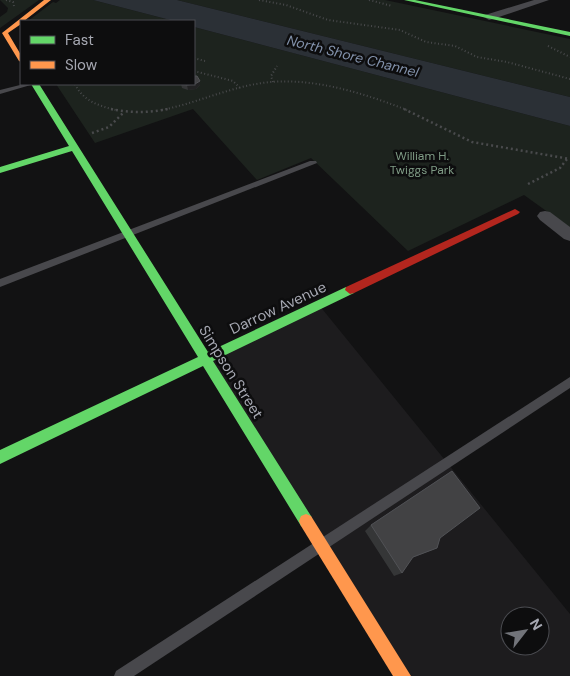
<svg xmlns="http://www.w3.org/2000/svg" width="570" height="676" font-family="'DM Sans',sans-serif">
	<rect width="100%" height="100%" fill="#121213"/>
	<!-- built -->
	<path fill="#1d1c1e" fill-rule="evenodd" d="M319 305 570 614V676H403L205 359ZM510 616H540V646H510Z"/>
	<!-- green -->
	<g fill="#1d231e">
		<polygon points="0,0 39,0 0,28 0,17 7,12 8,8"/>
		<polygon points="60,0 93,0 174,21 28,21 53,2 56,3"/>
		<polygon points="177,0 385,0 570,39 570,97"/>
		<polygon points="194,27 570,126 570,228 524,195 408,251 311,158 257,180 193,109 95,143 56,84 194,84"/>
	</g>
	<!-- water -->
	<polygon fill="#2b3036" points="93,0 177,0 570,97 570,126 194,27 194,21 174,21"/>
	<g fill="none" stroke-linecap="round" stroke-linejoin="round">
		<!-- path-far1 -->
		<g stroke="#494a4c" stroke-width="2" stroke-dasharray="1 2.5" stroke-linecap="butt">
			<polyline points="6,0 13,2 14,6"/>
			<polyline points="259,0 286,5 328,20 400,30 426,42 455,46 477,57 507,62 570,79"/>
			<polyline points="369,0 392,6"/>
			<polyline points="58,21 67,21"/>
			<polyline points="548,46 570,57"/>
			<polyline points="194,58 205,61"/>
			<polyline points="194,71 233,81 241,89"/>
			<polyline points="273,82 271,76 277,66"/>
			<path d="M75 84C83 101 99 106 116 110"/>
			<path d="M162 110C196 103 228 88 262 83 310 76 363 93 407 110"/>
		</g>
		<!-- path -->
		<g stroke="#494a4c" stroke-width="2.5" stroke-dasharray="2 3" stroke-linecap="butt">
			<path d="M111 109C130 113 149 113 168 109"/>
			<polyline points="404,109 472,142 570,159"/>
			<polyline points="92,133 109,127 123,113"/>
			<polyline points="528,184 560,168 567,159"/>
		</g>
		<!-- lane -->
		<g fill="#48484c" fill-rule="evenodd">
			<polygon points="24,84 34,84 0,94 0,90"/>
			<polygon points="310,161 316,161 317,163 0,287 0,279"/>
			<polygon points="570,377 570,388 134,676 114,676 116,671"/>
		</g>
		<!-- street -->
		<g fill="#48484c" fill-rule="evenodd">
			<polygon points="534,0 549,0 493,19 489,20 484,17 485,15"/>
			<polygon points="545,211 550,212 570,227 570,241 564,239 540,220 537,216 540,212"/>
		</g>
		<!-- fast -->
		<g fill="#63d668" fill-rule="evenodd">
			<polygon points="404,0 415,0 570,32 570,36"/>
			<polygon points="31,84 39,84 208,352 346,287 354,287 355,290 354,293 213,361 311,516 313,521 311,526 306,528 301,526 203,366 0,464 0,450 198,357 72,151 0,173 0,167 69,146"/>
		</g>
		<!-- slow -->
		<g fill="#ff974d" fill-rule="evenodd">
			<polygon points="44,0 51,0 24,21 21,21 21,24 8,33 21,55 21,62 19,61 2,33"/>
			<polygon points="306,514 311,516 411,676 393,676 301,526 299,521 301,516"/>
		</g>
		<!-- jam -->
		<polygon fill="#b3261e" fill-rule="evenodd" points="515,209 520,212 518,214 354,293 350,294 345,290 346,287"/>
	</g>
	<!-- wall -->
	<g fill="#353637">
		<polygon points="181,84 194,84 200,85 196,89 188,90 182,88"/>
		<polygon points="371,525 440,538 437,548 412,558 402,573 394,576 365,531"/>
	</g>
	<!-- shaded-wall -->
	<polygon fill="#222223" points="200,81 200,85 196,89 188,90 187,85"/>
	<!-- building -->
	<g fill="#424244" stroke="#515256">
		<polygon points="194,76 197,76 200,81 195,84 187,85 183,84 194,84"/>
		<polygon points="452,471 480,508 440,538 437,548 413,557 402,573 371,525"/>
	</g>
	<g text-anchor="middle" stroke-width="5" stroke-linejoin="round" paint-order="stroke">
		<!-- far-park labels -->
		<g font-size="12" fill="#7f9b85" stroke="#0d0d0e">
			<text x="422" y="160">William H.<tspan x="422" dy="14">Twiggs Park</tspan></text>
		</g>
		<!-- far-water labels -->
		<g font-size="14" font-style="italic" fill="#8190a9" stroke="#0d0d0e">
			<text transform="translate(353 56) rotate(14)" y="5">North Shore Channel</text>
		</g>
		<!-- street labels -->
		<g font-size="15" fill="#a6a8b2" stroke="#0d0d0e">
			<text transform="translate(278 308) rotate(-25)" y="5">Darrow Avenue</text>
			<text transform="translate(231 372) rotate(58)" y="5">Simpson Street</text>
		</g>
	</g>
	<!-- legend -->
	<rect x="20" y="20" width="175" height="65" fill="#0d0d0e" stroke="#4a4b50"/>
	<rect x="30" y="36" width="25" height="8" fill="#63d668" stroke="#4a4b50"/>
	<text x="65" y="45" font-size="15" fill="#a6a8b2">Fast</text>
	<rect x="30" y="61" width="25" height="8" fill="#ff974d" stroke="#4a4b50"/>
	<text x="65" y="70" font-size="15" fill="#a6a8b2">Slow</text>
	<!-- north arrow -->
	<g transform="translate(525 631) rotate(59)"><circle r="24" fill="#0d0d0e" stroke="#4a4b50"/>
	<path d="M0-4L9 19L0 12L-9 19Z" fill="#72747a"/>
	<text y="-8" font-size="14" font-weight="bold" text-anchor="middle" fill="#a6a8b2">N</text>
	</g>
</svg>
